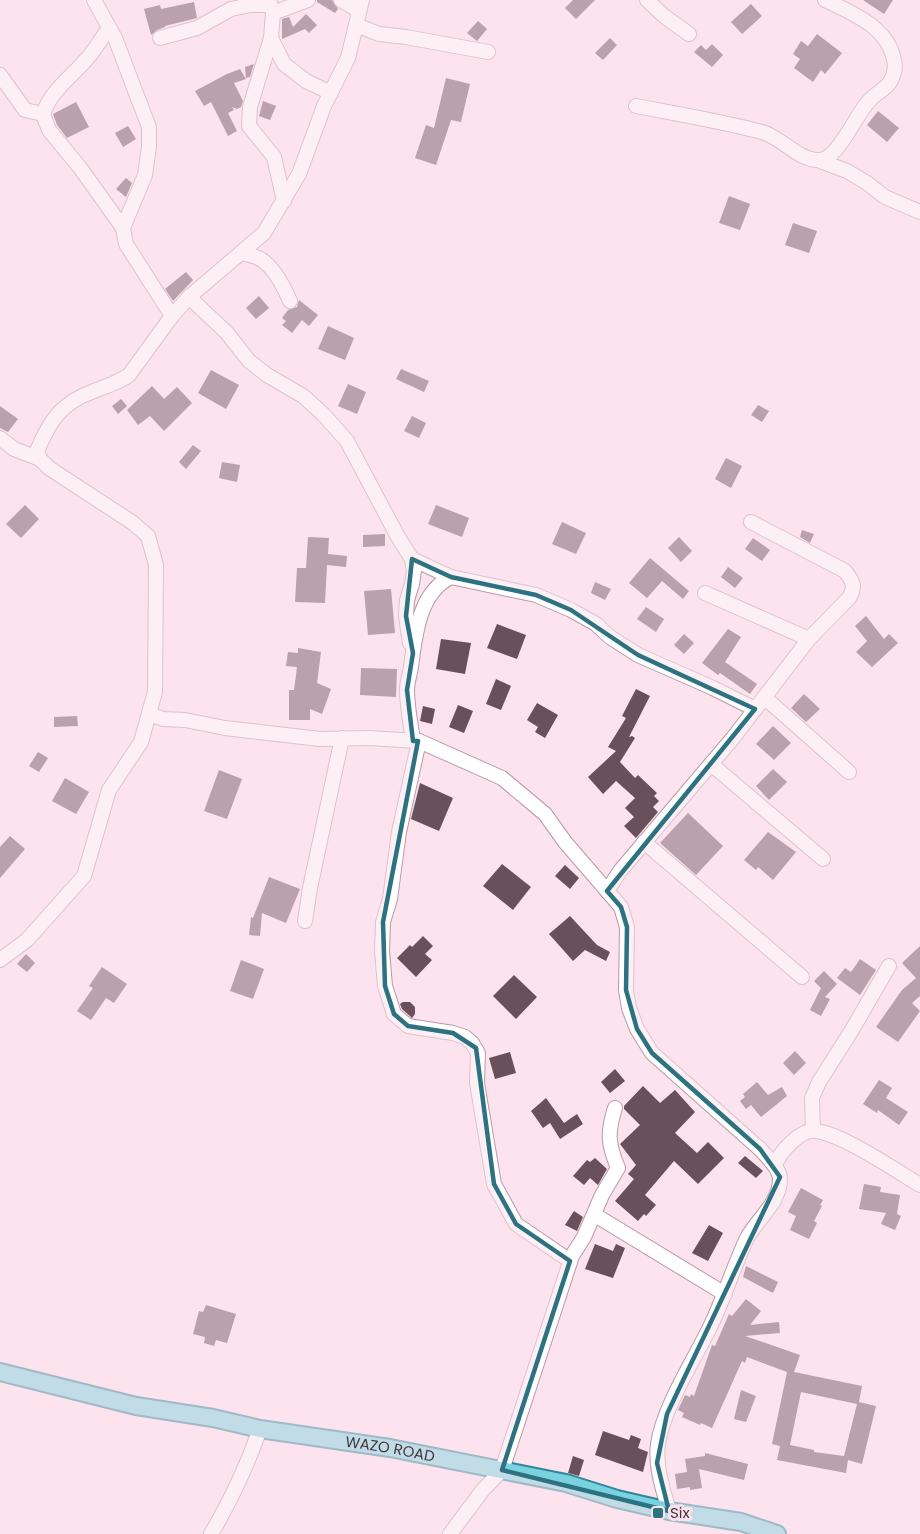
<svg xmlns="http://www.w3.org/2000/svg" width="920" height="1534" font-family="Poppins,sans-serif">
	<rect width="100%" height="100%" fill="#fce3ed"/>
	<!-- building -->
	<g fill="#6a505b" fill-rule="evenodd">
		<polygon points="317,0 332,0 338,9 335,13 317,2"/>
		<polygon points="573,0 595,0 576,19 565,8"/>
		<polygon points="863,0 893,0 884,14"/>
		<polygon points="194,2 197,18 165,26 165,27 157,30 151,35 144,9 160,5 161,9"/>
		<polygon points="751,4 762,16 742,34 731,22"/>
		<polygon points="306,14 317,25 309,33 305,29 282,39 282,19 289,17 293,27"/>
		<polygon points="478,21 487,29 477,41 467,33"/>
		<polygon points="817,34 842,53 825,74 821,70 813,82 794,68 800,59 793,54 801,41 808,46"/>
		<polygon points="610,38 617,45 603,60 595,53"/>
		<polygon points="712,44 723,55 712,67 694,52 701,45 706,50"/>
		<polygon points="254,64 250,77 246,78 245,67"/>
		<polygon points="240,69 246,79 234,83 243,101 241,107 237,109 232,107 234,110 228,113 237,131 228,136 211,102 204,106 195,91 227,74"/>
		<polygon points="446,78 470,84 461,122 451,120 436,165 415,158 426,125 434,128"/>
		<polygon points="263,101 276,106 270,120 259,116"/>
		<polygon points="76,102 89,127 67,138 57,125 53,114"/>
		<polygon points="878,111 899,128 887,142 867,125"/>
		<polygon points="128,126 136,139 123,147 115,133"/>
		<polygon points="126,178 132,183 126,197 116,189"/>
		<polygon points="729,196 750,204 740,230 719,223"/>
		<polygon points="793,223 817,231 809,253 785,245"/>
		<polygon points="186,272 193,280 173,301 165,289"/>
		<polygon points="259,296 269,308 256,319 246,308"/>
		<polygon points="299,300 318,315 309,326 302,320 292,333 282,325 286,321 282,318 288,310 297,307"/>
		<polygon points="328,326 354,338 345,360 318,349"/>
		<polygon points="401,369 429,381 424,392 396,379"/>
		<polygon points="211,370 239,385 226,409 198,393"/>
		<polygon points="348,384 366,392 357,414 338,406"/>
		<polygon points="152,386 164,399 177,387 192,403 164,431 150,416 138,425 127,410"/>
		<polygon points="121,399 127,406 118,414 112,406"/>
		<polygon points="758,405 769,411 762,422 751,415"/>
		<polygon points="0,406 18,419 8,432 0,428"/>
		<polygon points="412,416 426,423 419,438 404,431"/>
		<polygon points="193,445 201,451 186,469 179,462"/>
		<polygon points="726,458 742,466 731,488 715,479"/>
		<polygon points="222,462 240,465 237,482 219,478"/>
		<polygon points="25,505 39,519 21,538 6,524"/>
		<polygon points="436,505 469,518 462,537 428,524"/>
		<polygon points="562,522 586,533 576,554 552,544"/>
		<polygon points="802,530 814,534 810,543 800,537"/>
		<polygon points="385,534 385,546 363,547 363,535"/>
		<polygon points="308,537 329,538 328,554 347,556 346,567 327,565 325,603 295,602 297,568 306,568"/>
		<polygon points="679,537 692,551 681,562 668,548"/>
		<polygon points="753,538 770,550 762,561 745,549"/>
		<polygon points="650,558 689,591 683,599 662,581 647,598 629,583"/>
		<polygon points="728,567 743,578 735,588 721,577"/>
		<polygon points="595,582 611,589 605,600 591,593"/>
		<polygon points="391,589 395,633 368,635 364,591"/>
		<polygon points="646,607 664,619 656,632 637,619"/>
		<polygon points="866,616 884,639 889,634 898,643 872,667 856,652 867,641 855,626"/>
		<polygon points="497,624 526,635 517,659 487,648"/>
		<polygon points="728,629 741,637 725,662 757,684 750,694 720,673 718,675 702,663"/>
		<polygon points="684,634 694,643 684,654 674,645"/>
		<polygon points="441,639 471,643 465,674 436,669"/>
		<polygon points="298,648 321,652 317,683 331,689 322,714 310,709 310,720 289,720 289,690 294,690 297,667 286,666 288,652 298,653"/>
		<polygon points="361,668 397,669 396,697 360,695"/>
		<polygon points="496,679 511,686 501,710 486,704"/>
		<polygon points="636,689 650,696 629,737 632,736 635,738 620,762 635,778 638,775 657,793 654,796 659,801 653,807 658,812 636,838 624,826 634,817 625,808 635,798 616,781 603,794 588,777 616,751 608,747 626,718 622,716"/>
		<polygon points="804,694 820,709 806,722 791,708"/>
		<polygon points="537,703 558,715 545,738 535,732 538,727 527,720"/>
		<polygon points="458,705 473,711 464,733 449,727"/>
		<polygon points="423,706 435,709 432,724 420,721"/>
		<polygon points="77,716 78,726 54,727 54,717"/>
		<polygon points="773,726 791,743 774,760 756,744"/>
		<polygon points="38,752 48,758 39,772 29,766"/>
		<polygon points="773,769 787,782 769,800 756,786"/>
		<polygon points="219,770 242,779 227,819 204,811"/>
		<polygon points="65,778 89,792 76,814 52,801"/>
		<polygon points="420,783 453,798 439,831 411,819"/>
		<polygon points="688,813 723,846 696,875 660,843"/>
		<polygon points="768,832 796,852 773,880 758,867 756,870 744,860"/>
		<polygon points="10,836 25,849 0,878 0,847"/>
		<polygon points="502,864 531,887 513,910 483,886"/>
		<polygon points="565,865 579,878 570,889 555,876"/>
		<polygon points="269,877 300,889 286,923 262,913 260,936 249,935 251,917 253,918"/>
		<polygon points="570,916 597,945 610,952 606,961 585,950 573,961 549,934"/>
		<polygon points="423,936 433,946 425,954 432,960 416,977 397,958 410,945 412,947"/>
		<polygon points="920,946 920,996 912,1003 920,1011 898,1042 876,1027 902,990 916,978 902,963"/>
		<polygon points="26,954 35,963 27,972 17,964"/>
		<polygon points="860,959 876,970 860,995 837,978 845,968 851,972"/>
		<polygon points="241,960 264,969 253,999 230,991"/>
		<polygon points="102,967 127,984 114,1003 106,998 91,1020 77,1011 93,988 89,986"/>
		<polygon points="824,971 837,984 825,997 830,999 821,1016 810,1010 821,988 814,981"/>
		<polygon points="514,975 537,997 516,1019 493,996"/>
		<polygon points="403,1002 410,1002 415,1007 415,1014 412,1018 402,1009 400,1004"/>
		<polygon points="795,1051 806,1063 794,1075 783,1063"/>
		<polygon points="510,1052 516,1073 495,1079 489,1058"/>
		<polygon points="615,1069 625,1081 610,1093 601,1082"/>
		<polygon points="879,1080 892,1088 886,1098 908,1112 899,1125 878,1110 877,1113 863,1104"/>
		<polygon points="757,1082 768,1095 782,1087 787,1096 761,1117 751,1105 746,1109 740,1101 745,1097 743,1094"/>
		<polygon points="643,1086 660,1103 675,1090 695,1112 675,1133 697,1153 708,1142 724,1158 698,1184 674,1161 645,1195 656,1205 646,1216 644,1214 638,1221 615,1201 634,1179 628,1174 636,1165 620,1144 640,1125 624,1109 624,1106"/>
		<polygon points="546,1098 564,1123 577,1114 583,1124 560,1139 550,1123 543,1128 531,1111"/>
		<polygon points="745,1156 763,1171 756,1178 738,1163"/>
		<polygon points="595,1158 607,1169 598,1185 590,1178 584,1185 573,1176 587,1160 590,1162"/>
		<polygon points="864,1184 881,1187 880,1192 900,1195 897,1214 901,1216 895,1230 881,1224 886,1213 859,1209"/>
		<polygon points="801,1188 823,1200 820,1205 822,1206 814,1221 817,1223 809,1239 790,1230 796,1216 788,1212"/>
		<polygon points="574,1211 583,1217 577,1231 565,1225"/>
		<polygon points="709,1225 723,1233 708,1261 692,1253"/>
		<polygon points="595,1244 613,1251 616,1244 625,1248 613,1278 585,1269"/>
		<polygon points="746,1266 778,1282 773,1293 743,1277"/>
		<path d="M746 1299 761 1311 750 1325 779 1322 780 1333 745 1336 800 1355 794 1372 862 1386 859 1402 876 1406 862 1464 848 1460 846 1473 777 1460 780 1446 772 1444 787 1372 747 1357 745 1363 742 1361 712 1428 701 1423 700 1425 682 1417 684 1413 678 1410 685 1395 690 1397 691 1394 694 1396 712 1345 715 1346 729 1314 732 1316ZM801 1392 857 1404 844 1456 814 1452V1450L790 1445Z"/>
		<polygon points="206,1305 236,1314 227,1343 216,1340 214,1346 204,1343 205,1337 193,1334 199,1311 203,1312"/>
		<polygon points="741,1390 756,1396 746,1422 734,1419"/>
		<polygon points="603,1431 629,1440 631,1435 641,1439 638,1448 648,1452 643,1472 595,1455"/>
		<polygon points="705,1453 748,1464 744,1480 699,1469 702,1488 690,1490 690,1487 677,1489 675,1474 687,1472 685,1459 705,1456"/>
		<polygon points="573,1456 584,1460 579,1476 568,1473"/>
	</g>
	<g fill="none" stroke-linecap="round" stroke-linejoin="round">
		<!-- minor casing -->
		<g stroke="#b79aa6" stroke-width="16">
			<g id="minor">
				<polyline points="94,0 115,38 149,127 149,147 145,175 123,228 126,244 172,316"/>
				<polyline points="269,0 273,13 271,38 250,107 249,126 274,157 284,201"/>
				<polyline points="341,0 359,11"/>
				<polyline points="647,0 664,16 689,34"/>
				<polyline points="273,13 308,0"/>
				<polyline points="356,25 379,34 406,37 488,52"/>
				<path d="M109 28C101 39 94 52 84 62 68 80 51 91 43 114L49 130 81 169 123 228"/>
				<polyline points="160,38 197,28 231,9 251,5 269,5"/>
				<polyline points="271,38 284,64 306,81 331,93"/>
				<polyline points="0,75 25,110 43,114"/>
				<path d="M636 106C678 114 721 121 762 132 781 137 798 160 818 160 838 161 856 113 870 100 876 93 886 89 890 82 894 75 896 67 894 60 888 27 852 13 825 0"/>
				<polyline points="820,161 847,171 867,183 885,197 920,212"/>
				<path d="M243 253C248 255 256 256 262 260 275 269 284 287 290 301"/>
				<polyline points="189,297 227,333 249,361 267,375 303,396 323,414 347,441 398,537 412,559 414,571 412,584 407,600 406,616 410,643"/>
				<polyline points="0,438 14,449 40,459"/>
				<polyline points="412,559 451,577"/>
				<polyline points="705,593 809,639"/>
				<polyline points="764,697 849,772"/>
				<path d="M150 714 163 719 185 720 225 728 320 739 369 738 419 741 502 778 545 814 565 842 621 907 627 927 626 990 629 1008 637 1029 652 1053 760 1149C767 1157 780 1168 780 1179 780 1203 757 1219 747 1238 734 1266 725 1295 712 1323 695 1359 664 1405 658 1444 655 1466 663 1489 669 1511"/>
				<path d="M413 741C411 725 407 707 407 690 407 682 410 674 411 667 415 636 419 592 451 577L536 595 571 610 596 624 610 637 638 655 713 688 755 709"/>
				<polyline points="419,741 399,832 390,899 383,922 382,951 385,986 394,1014 408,1026 453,1033 465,1037 472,1043 478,1053 477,1083 494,1184 516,1224 570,1261"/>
				<polyline points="711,764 823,859"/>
				<polyline points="644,842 802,977"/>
				<path d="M607 891 620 871 733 738 809 639 849 598C856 587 853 581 845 571L751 522"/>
				<polyline points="305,921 310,888 342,738"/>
				<path d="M0 960 27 940 84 876 109 790 141 742 155 692 156 565 148 536 133 523 49 468 40 459 37 451C50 420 61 403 94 391 106 386 118 383 129 375L172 316 189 297 264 233 299 174 324 106 348 58 362 0"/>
				<polyline points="813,1130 812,1098 819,1082 852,1030 889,966"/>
				<path d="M775 1165C780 1152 800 1129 816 1131 842 1134 895 1170 920 1185"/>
				<polyline points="595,1215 725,1294"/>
				<path d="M211 1534C231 1500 247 1466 260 1429"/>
				<path d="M450 1534 482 1491 502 1470 572 1256 584 1237 602 1195 618 1168C608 1144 607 1133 615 1108"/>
			</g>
		</g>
		<!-- major casing -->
		<g stroke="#2d8799" stroke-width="20">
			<g id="major">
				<path id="s1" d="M0 1372 136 1406 213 1418 260 1429 390 1448 566 1483 617 1499 669 1511 741 1522 777 1534"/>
			</g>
		</g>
		<!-- minor -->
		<use href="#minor" stroke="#fff" stroke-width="14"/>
		<!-- major -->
		<use href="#major" stroke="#7ad1e0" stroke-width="16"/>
	</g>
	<!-- marked area -->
	<path d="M0 0H920V1534H0ZM412 559 451 577 536 595 571 610 638 655 755 709 607 891 621 907 627 927 626 990 637 1029 652 1053 760 1149 780 1177 667 1414 657 1463 669 1511 502 1470 570 1261 516 1224 494 1184 476 1048 453 1033 408 1026 394 1014 385 986 383 922 418 741H413L407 690 413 653 406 616Z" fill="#fce3ed" fill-opacity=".55" fill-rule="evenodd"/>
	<path fill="none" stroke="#2d7281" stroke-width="4.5" stroke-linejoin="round" d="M412 559 451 577 536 595 571 610 638 655 755 709 607 891 621 907 627 927 626 990 637 1029 652 1053 760 1149 780 1177 667 1414 657 1463 669 1511 502 1470 570 1261 516 1224 494 1184 476 1048 453 1033 408 1026 394 1014 385 986 383 922 418 741H413L407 690 413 653 406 616Z"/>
	<!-- markers -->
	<rect fill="#2d7281" stroke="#fce3ed" stroke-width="2" x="652" y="1507" width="12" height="12" rx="3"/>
	<g text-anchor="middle" stroke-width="6" stroke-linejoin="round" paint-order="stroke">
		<!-- street labels -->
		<g font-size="15" fill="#43373c" stroke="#fce3ed">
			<text dy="5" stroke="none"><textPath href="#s1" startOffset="398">WAZO ROAD</textPath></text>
		</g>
		<!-- poi labels -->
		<g font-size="15" fill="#43373c" stroke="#fce3ed" text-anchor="start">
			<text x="670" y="1518">Six</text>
		</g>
	</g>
</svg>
